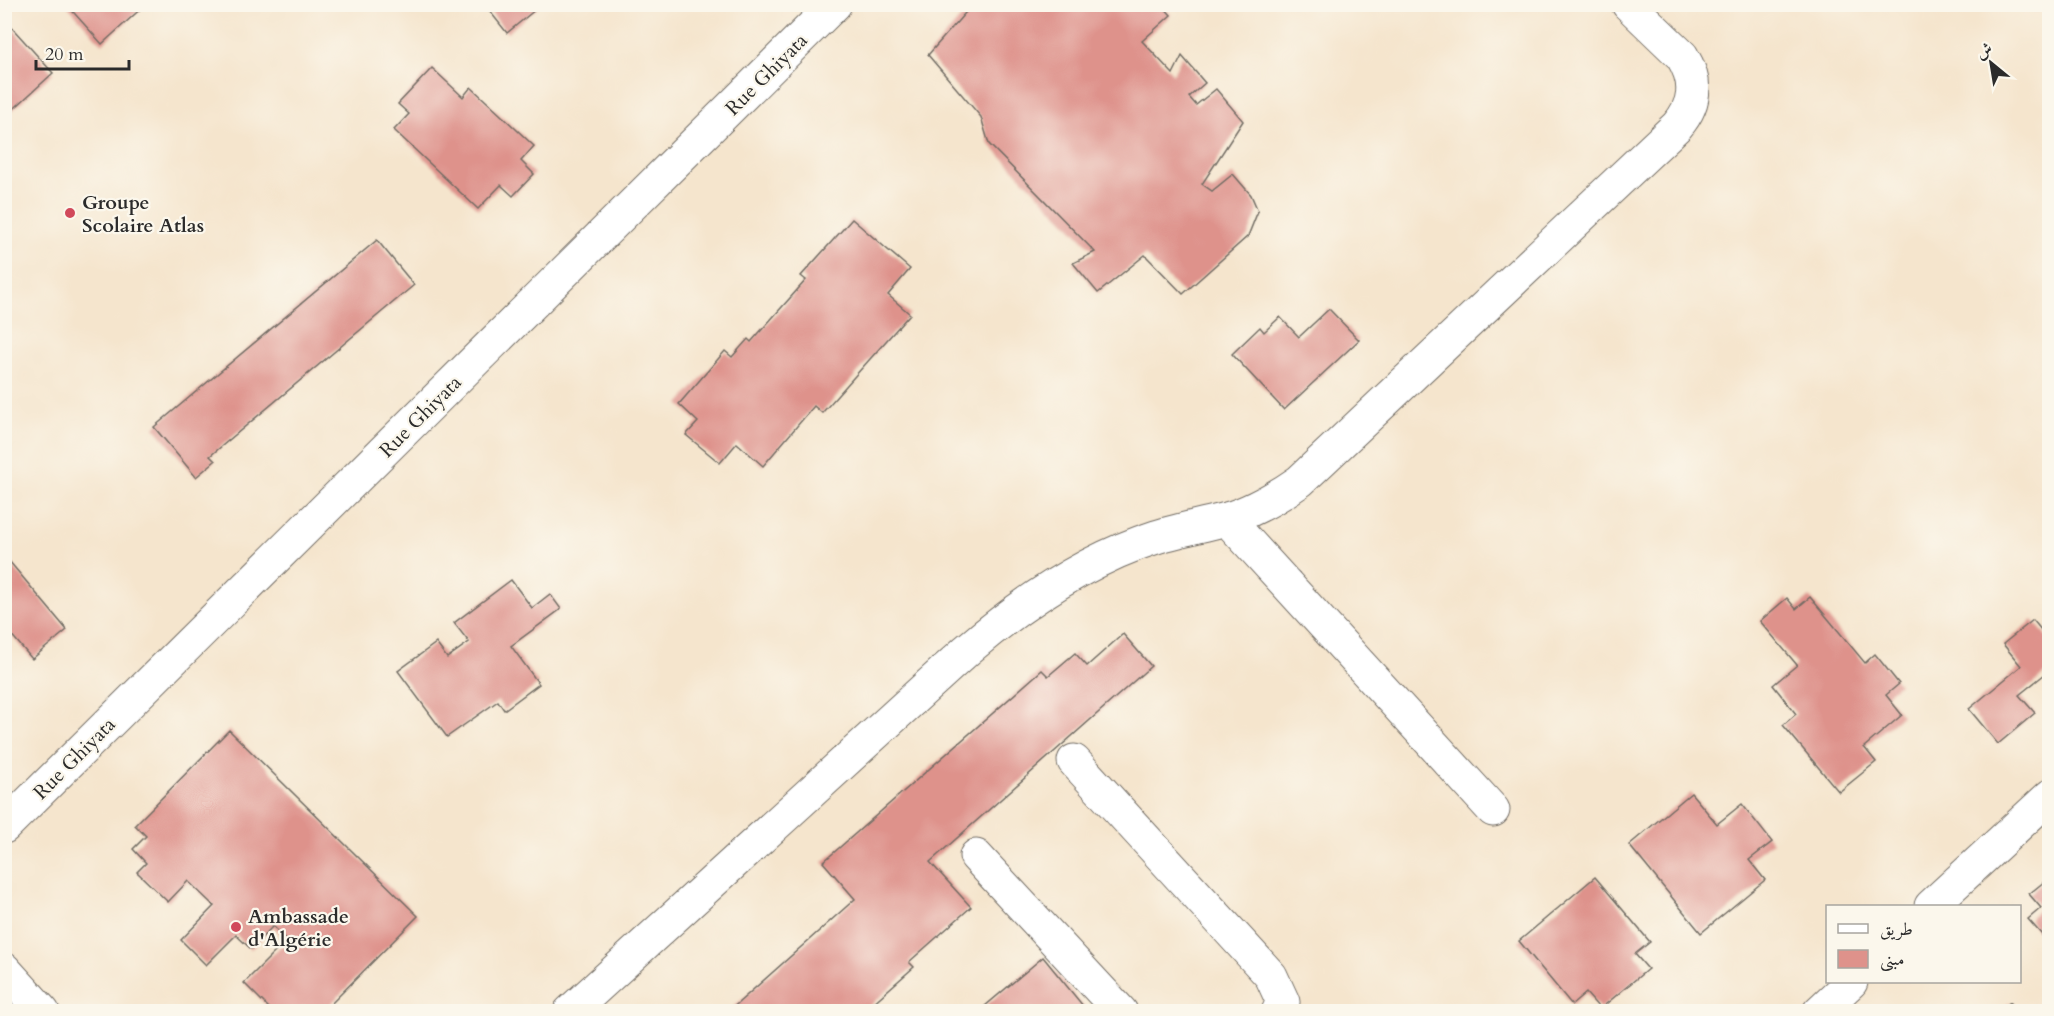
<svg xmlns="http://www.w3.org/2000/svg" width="2054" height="1016" font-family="Cardo,Amiri,serif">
	<rect width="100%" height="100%" fill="#fbf7ec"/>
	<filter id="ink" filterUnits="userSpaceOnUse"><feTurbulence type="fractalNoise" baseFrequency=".0167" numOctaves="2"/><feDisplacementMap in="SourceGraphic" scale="12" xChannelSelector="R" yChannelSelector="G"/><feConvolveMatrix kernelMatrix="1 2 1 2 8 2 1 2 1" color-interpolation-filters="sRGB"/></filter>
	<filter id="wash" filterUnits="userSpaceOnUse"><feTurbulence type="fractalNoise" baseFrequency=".008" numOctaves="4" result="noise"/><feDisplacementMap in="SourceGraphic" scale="24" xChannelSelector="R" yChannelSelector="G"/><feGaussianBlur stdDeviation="1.35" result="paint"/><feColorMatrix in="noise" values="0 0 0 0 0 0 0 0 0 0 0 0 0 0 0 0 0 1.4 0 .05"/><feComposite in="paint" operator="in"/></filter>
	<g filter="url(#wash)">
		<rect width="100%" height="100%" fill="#f5e5cd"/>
		<g id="blocks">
			<!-- building -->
			<g fill="#de928b">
				<polygon points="66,4 146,4 102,44"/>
				<polygon points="484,4 542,4 507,33"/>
				<polygon points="973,4 1161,4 1171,15 1142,41 1173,74 1182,56 1205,83 1189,97 1196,105 1216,89 1243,121 1202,184 1212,191 1233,174 1251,195 1258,211 1248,236 1183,294 1145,255 1098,293 1073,263 1095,252 989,144 981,117 928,55"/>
				<polygon points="4,19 53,73 6,116 4,114"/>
				<polygon points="432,68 463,97 471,87 534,146 521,161 534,174 513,196 501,185 478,209 394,130 409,114 398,104"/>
				<polygon points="852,219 910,269 888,295 910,314 822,413 814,406 763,466 737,443 720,463 686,435 698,422 679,404 725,351 732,357 748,339 751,342 806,280 801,276"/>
				<polygon points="377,240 414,285 210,456 215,461 196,477 154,427"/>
				<polygon points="1329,309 1359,340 1284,410 1232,354 1260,327 1264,332 1280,317 1299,337"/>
				<polygon points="4,555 67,630 32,659 4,626"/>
				<polygon points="511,580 532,608 550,594 561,609 511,646 539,684 504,710 498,701 447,737 398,671 436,643 447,658 469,642 454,623"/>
				<polygon points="1810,597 1865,663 1875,654 1899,684 1886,695 1902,715 1864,747 1876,762 1839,792 1783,725 1796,714 1773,685 1797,665 1760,621 1787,598 1796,609"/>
				<polygon points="2033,620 2047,637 2050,635 2050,670 2019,695 2035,713 1998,744 1969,709 2021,666 2003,644"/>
				<polygon points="1123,634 1151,666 930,862 971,907 909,962 914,967 863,1012 728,1012 855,899 823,862 1042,670 1048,676 1075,653 1087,666"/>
				<polygon points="229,730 418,916 323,1012 309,1012 304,1006 299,1012 273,1012 244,983 287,940 273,926 251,949 236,935 206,965 181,940 214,906 188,881 168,902 137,872 146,863 133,849 146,836 135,825"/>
				<polygon points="1691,793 1717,824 1742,804 1772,842 1749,860 1765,880 1701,933 1629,845"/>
				<polygon points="1595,877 1650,942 1635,954 1648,969 1600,1009 1586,993 1572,1005 1519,941"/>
				<polygon points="2050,877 2050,944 2028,919 2041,908 2029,894"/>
				<polygon points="1043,957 1088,1012 978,1012"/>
				<polygon points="2010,1002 2019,1012 2000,1012"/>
			</g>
		</g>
	</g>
	<g filter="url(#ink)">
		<use href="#blocks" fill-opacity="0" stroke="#726c64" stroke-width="1.5"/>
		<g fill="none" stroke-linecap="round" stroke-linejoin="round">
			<!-- minor casing -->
			<g stroke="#726c64" stroke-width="35">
				<g id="minor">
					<polyline points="1227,519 1493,810"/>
					<polyline points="1074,761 1271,976 1283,1002 1278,1012"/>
					<polyline points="4,827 835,4"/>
					<polyline points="976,856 1121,1012"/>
					<polyline points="1931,906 2050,796"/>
					<path d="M570 1012 967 650C1023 602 1085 560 1156 537 1179 530 1203 525 1227 519 1254 511 1277 497 1300 481L1677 126C1696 104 1698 82 1682 56L1628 4"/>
					<polyline points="1819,1012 1851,982"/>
				</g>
			</g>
			<!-- major casing -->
			<g stroke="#726c64" stroke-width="35">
				<polyline id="major" points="4,969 43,1012"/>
			</g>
			<!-- path -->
			<polyline stroke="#726c64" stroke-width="4" stroke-dasharray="4.5 4.5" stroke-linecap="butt" points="4,914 8,917 4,921"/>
			<!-- minor -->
			<use href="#minor" stroke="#fff" stroke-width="33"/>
			<!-- major -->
			<use href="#major" stroke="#fff" stroke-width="33"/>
		</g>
	</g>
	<!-- markers -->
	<g fill="#d1495b" stroke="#fbf7ec" stroke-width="2">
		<circle cx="70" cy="213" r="6"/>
		<circle cx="236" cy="927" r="6"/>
	</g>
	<g text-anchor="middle" stroke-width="4.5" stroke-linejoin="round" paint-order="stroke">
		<!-- street labels -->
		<g font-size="20" fill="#2b2b2b" stroke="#fbf7ec">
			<text transform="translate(766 74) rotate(-45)" y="7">Rue Ghiyata</text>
			<text transform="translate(420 416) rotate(-45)" y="7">Rue Ghiyata</text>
			<text transform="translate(74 758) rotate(-45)" y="7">Rue Ghiyata</text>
		</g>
		<!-- poi labels -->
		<g font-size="20" font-weight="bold" fill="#2b2b2b" stroke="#fbf7ec" text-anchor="start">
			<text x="82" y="209">Groupe<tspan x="82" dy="23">Scolaire Atlas</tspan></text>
			<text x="248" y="923">Ambassade<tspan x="248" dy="23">d'Algérie</tspan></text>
		</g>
	</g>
	<!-- margin -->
	<rect width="2054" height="1016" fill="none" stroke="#fbf7ec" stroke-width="24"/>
	<!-- legend -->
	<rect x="1826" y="905" width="195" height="78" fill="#fbf7ec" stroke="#a8a59f" stroke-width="1.5"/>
	<rect x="1838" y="924" width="30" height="9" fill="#ffffff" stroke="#a8a59f" stroke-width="1.5"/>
	<text x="1880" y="935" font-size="18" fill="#2b2b2b">طريق</text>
	<rect x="1838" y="950" width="30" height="18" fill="#de928b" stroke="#a8a59f" stroke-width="1.5"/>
	<text x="1880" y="965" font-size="18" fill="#2b2b2b">مبنى</text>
	<!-- north arrow -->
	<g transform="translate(1991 63) rotate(330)" stroke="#fbf7ec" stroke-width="4.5" paint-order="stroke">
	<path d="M0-4.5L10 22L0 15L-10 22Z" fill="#2b2b2b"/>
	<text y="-9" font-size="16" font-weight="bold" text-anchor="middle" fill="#2b2b2b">ش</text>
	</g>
	<!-- scale -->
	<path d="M36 60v9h93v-9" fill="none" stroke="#2b2b2b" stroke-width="3"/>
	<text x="45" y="60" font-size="18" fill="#2b2b2b" stroke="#fbf7ec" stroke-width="4.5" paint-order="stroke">20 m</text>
</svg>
